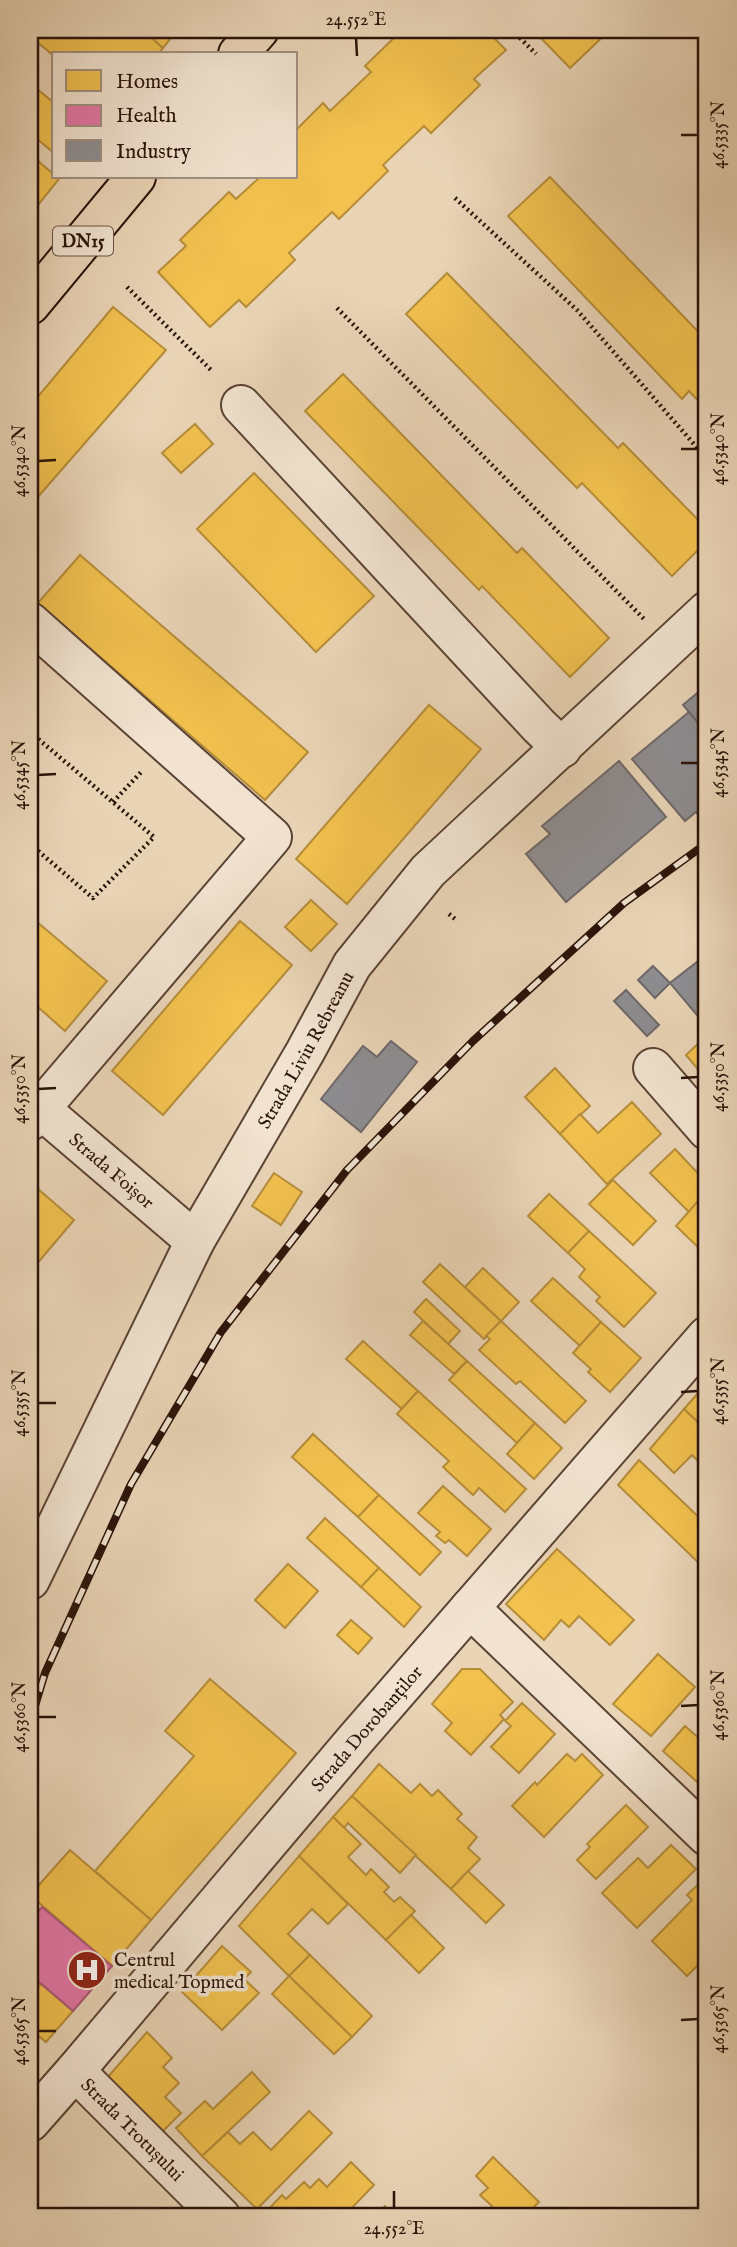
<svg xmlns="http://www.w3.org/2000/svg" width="737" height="2247" font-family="'IM FELL English',serif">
	<rect width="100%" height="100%" fill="#e9d4b6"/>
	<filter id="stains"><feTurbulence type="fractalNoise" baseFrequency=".00286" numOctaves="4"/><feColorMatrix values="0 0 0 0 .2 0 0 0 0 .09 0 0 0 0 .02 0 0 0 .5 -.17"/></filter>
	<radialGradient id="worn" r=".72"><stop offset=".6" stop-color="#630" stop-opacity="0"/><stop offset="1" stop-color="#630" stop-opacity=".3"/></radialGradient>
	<!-- homes -->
	<g fill="#f2c14e" stroke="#b68d39" stroke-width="2">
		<polygon points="32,30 143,30 163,48 158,54 54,54 54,56 30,36"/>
		<polygon points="143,30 177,30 163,48"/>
		<polygon points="402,30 486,30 506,50 474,79 480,85 431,133 424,126 383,165 388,171 339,219 332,212 289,253 295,260 246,307 239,300 210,327 158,272 186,246 180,240 229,192 236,199 260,177 296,177 296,130 323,103 330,111 371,72 365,66"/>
		<polygon points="542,30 610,30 570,68 537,34"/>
		<polygon points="30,83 54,103 54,153 30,133"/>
		<polygon points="30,154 59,179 30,215"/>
		<polygon points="550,177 707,341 707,410 689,391 682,399 508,216"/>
		<polygon points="447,273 618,448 623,443 707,529 707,541 672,576 582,483 577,488 406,314"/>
		<polygon points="113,307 166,350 30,506 30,406"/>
		<polygon points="343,374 517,553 522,548 609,638 570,677 482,586 479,590 305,411"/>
		<polygon points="195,424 213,444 181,473 162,453"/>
		<polygon points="254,473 374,596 316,652 197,529"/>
		<polygon points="80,555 308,752 265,800 38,603"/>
		<polygon points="429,705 481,749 347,904 296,859"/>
		<polygon points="311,900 337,924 311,951 285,927"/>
		<polygon points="30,916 107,981 65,1031 30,1000"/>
		<polygon points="240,921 292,965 163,1115 112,1071"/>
		<polygon points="707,1035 707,1080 686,1055"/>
		<polygon points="555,1068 590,1106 560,1134 525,1097"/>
		<polygon points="632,1102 661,1134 607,1184 560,1134 580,1114 598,1133"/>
		<polygon points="675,1149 707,1183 707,1191 689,1212 650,1173"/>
		<polygon points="274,1173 302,1192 281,1225 252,1206"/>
		<polygon points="613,1180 656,1221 633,1245 589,1204"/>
		<polygon points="30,1182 74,1220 30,1272"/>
		<polygon points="707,1191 707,1256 676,1226"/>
		<polygon points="549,1194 589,1231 568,1253 528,1216"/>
		<polygon points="589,1231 656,1293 624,1327 596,1301 600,1297 579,1277 585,1269 568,1253"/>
		<polygon points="440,1264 501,1321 484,1339 423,1282"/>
		<polygon points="483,1268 519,1302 501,1321 465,1287"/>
		<polygon points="553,1278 601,1322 580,1346 531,1301"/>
		<polygon points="426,1299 460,1331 448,1344 414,1312"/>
		<polygon points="423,1321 467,1361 454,1374 410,1335"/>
		<polygon points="501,1321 586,1401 565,1423 520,1381 516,1384 479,1350 490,1339 486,1336"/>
		<polygon points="601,1322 641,1358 610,1392 588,1372 591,1369 573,1353"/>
		<polygon points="363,1341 418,1391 402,1409 346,1359"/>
		<polygon points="467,1361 535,1423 517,1443 449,1380"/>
		<polygon points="707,1383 707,1431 684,1409"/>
		<polygon points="418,1391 526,1489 505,1512 479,1488 473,1495 443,1467 449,1461 397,1414"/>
		<polygon points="684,1409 707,1431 707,1470 692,1455 674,1473 650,1449"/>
		<polygon points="535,1423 562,1448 534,1479 507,1454"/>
		<polygon points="313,1434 379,1495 358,1517 292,1457"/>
		<polygon points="639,1460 707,1525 707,1571 618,1485"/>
		<polygon points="443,1486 491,1529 467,1556 449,1540 445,1543 436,1536 440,1532 418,1513"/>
		<polygon points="379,1495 441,1552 420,1575 358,1517"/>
		<polygon points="325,1518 379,1568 361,1587 307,1538"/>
		<polygon points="557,1549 634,1620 610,1645 579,1616 569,1627 561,1620 544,1640 506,1604"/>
		<polygon points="288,1564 318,1591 285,1628 255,1600"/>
		<polygon points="379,1568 421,1607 404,1627 361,1587"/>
		<polygon points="351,1620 372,1638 358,1654 337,1635"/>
		<polygon points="658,1654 695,1687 651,1736 613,1704"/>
		<polygon points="462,1669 480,1669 513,1702 500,1715 504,1719 471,1755 445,1731 452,1723 432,1704"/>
		<polygon points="210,1679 296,1753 151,1920 95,1871 194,1756 165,1731"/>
		<polygon points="522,1703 555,1734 519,1773 491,1747 511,1726 505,1721"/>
		<polygon points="685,1726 702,1741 707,1736 707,1791 663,1751"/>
		<polygon points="567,1754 575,1761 582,1754 603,1775 544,1837 512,1806 535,1782 537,1785"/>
		<polygon points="379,1764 411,1793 420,1784 432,1796 438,1790 462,1814 457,1819 477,1837 468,1848 480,1859 451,1889 352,1796"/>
		<polygon points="352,1796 416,1855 400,1873 348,1823 344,1828 333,1817"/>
		<polygon points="626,1805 648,1827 596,1879 577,1860 590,1847 587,1844"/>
		<polygon points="333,1817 361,1844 348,1857 366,1875 371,1869 389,1887 384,1892 394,1902 400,1897 415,1911 386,1940 299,1856"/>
		<polygon points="671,1845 696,1869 637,1928 602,1893 638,1858 648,1868"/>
		<polygon points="70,1850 151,1920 112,1966 30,1895"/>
		<polygon points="299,1856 348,1904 328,1924 312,1909 288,1934 310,1955 289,1976 239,1926"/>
		<polygon points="468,1871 504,1905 486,1923 451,1889"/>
		<polygon points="704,1879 707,1882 707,1956 687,1976 652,1941 692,1900 687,1895"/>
		<polygon points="411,1915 444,1948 419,1973 386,1940"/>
		<polygon points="222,1946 251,1972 244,1979 259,1993 222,2030 182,1992"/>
		<polygon points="310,1955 372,2016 352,2037 289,1976"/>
		<polygon points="289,1976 352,2037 334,2054 272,1994"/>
		<polygon points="41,1984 73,2011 46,2042 30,2029 30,1997"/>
		<polygon points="147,2032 172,2058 163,2067 179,2083 165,2097 181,2113 162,2132 107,2078"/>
		<polygon points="252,2072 270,2092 202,2156 176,2128 205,2101 213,2109"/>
		<polygon points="309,2111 332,2133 257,2209 202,2156 228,2132 240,2144 253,2132 271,2150"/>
		<polygon points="493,2157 539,2202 524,2217 482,2217 492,2206 480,2195 488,2188 476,2176"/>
		<polygon points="351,2162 374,2185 343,2217 264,2217 262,2216 282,2195 286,2199 304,2182 310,2188 319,2179 327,2187"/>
		<polygon points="385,2206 392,2215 399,2208 409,2217 374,2217"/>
	</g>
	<!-- health -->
	<polygon fill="#e377a8" stroke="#ac5978" stroke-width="2" points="42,1907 112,1966 73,2011 30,1974 30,1921"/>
	<!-- industry -->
	<g fill="#8d8d92" stroke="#6f6869" stroke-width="2">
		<polygon points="707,685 707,734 683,705"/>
		<polygon points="689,712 707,734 707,815 702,819 696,812 685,821 632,759"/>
		<polygon points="619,761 666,817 566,902 526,854 550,834 542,826"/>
		<polygon points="697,962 707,975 707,1027 670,983"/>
		<polygon points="653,966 670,983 655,998 638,980"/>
		<polygon points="626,990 659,1025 647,1036 614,1001"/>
		<polygon points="391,1041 417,1062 361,1132 321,1099 363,1046 377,1057"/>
	</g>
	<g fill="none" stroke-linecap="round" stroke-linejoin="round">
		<!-- minor casing -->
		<g stroke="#5a4334" stroke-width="42">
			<g id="minor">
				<polyline points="241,405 539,726 562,748"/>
				<polyline points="30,622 272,837 30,1121"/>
				<polyline points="653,1068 707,1130"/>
				<path id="s1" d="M30 1100 195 1241"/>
				<path id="s2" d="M30 1580 195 1241 305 1052 352 965 428 871 707 611"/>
				<polyline points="470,1608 707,1836"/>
				<path id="s3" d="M75 2071 221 2217"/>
				<path id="s4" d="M30 2122 75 2071 355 1740 707 1336"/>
			</g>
		</g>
		<!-- major casing -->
		<g stroke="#2a1308" stroke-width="42">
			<g id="major">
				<polyline points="238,54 259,30"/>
				<polyline points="30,305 136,177"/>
			</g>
		</g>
		<!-- path -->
		<g stroke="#2a1308" stroke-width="4.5" stroke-dasharray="2 3.5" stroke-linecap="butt">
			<polyline points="512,30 536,54"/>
			<polyline points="455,198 577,310 707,459"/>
			<polyline points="127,287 211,370"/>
			<polyline points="337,308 644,619"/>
			<polyline points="30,732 154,837 93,898 30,844"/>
			<polyline points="113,802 143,770"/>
			<polyline points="449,914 455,919"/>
		</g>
		<!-- minor -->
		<use href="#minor" stroke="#f1e3d0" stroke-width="38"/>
		<!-- major -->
		<use href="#major" stroke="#e9d4b6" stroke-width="38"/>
		<!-- rail casing -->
		<g stroke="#2a1308" stroke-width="8">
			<polyline id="rail" points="30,1722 45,1673 131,1484 221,1332 347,1170 473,1041 624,903 707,843"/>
		</g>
		<!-- rail -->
		<use href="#rail" stroke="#f1e3d0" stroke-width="5" stroke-dasharray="16" stroke-linecap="butt"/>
	</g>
	<!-- ticks -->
	<path fill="none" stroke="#2a1308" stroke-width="2.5" d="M356 38 357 56M681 135H698M681 449H698M38 461 56 460M681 763H698M38 775 56 774M681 1078 698 1077M38 1089 56 1088M681 1392 698 1391M38 1403H56M681 1706 698 1705M38 1717H56M681 2020 698 2019M38 2031H56M394 2191V2208"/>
	<!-- icons -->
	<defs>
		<g id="hospital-disc" transform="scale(2.0125)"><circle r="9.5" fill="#8f2418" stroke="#f1e3d0"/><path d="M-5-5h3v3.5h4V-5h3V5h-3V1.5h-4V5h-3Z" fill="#fff"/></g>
	</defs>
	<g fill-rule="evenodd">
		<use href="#hospital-disc" x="87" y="1970"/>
	</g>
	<g text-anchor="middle" stroke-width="7" stroke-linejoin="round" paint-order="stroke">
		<!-- shield labels -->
		<rect fill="#f1e3d0" stroke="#665144" stroke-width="2" x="53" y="226.5" width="60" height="29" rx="5"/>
		<g font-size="18" font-weight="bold" fill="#2a1308">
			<text x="83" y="247">DN15</text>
		</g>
		<!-- street labels -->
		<g font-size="19" fill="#2a1308" stroke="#f1e3d0">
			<text dy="7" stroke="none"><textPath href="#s2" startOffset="598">Strada Liviu Rebreanu</textPath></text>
			<text dy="7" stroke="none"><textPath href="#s1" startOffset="108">Strada Foișor</textPath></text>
			<text dy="7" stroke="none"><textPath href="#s4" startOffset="518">Strada Dorobanților</textPath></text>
			<text dy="7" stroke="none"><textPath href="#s3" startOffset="82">Strada Trotușului</textPath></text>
		</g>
		<!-- poi labels -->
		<g font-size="19" fill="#2a1308" stroke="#f1e3d0" text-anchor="start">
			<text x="114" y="1966">Centrul<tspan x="114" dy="22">medical Topmed</tspan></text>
		</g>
	</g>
	<!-- margin -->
	<rect width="737" height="2247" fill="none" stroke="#e9d4b6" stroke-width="77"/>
	<!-- legend -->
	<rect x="52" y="52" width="245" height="126" fill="#f1e3d0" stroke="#a19080" stroke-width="2"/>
	<rect x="66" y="70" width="35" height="21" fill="#f2c14e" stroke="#a19080" stroke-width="2"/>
	<text x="116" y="88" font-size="21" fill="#2a1308">Homes</text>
	<rect x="66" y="105" width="35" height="21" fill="#e377a8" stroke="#a19080" stroke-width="2"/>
	<text x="116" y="122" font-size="21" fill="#2a1308">Health</text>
	<rect x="66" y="140" width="35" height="21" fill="#8d8d92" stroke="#a19080" stroke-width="2"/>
	<text x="116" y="158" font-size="21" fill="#2a1308">Industry</text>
	<rect x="38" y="38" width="660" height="2170" fill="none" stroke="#2a1308" stroke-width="2.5"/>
	<g font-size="18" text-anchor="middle" fill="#2a1308">
		<text x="356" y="25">24.552°E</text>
		<text transform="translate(718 135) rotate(-90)" y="6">46.5335°N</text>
		<text transform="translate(718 449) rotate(-90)" y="6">46.5340°N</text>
		<text transform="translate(19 461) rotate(-90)" y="6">46.5340°N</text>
		<text transform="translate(718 763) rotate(-90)" y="6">46.5345°N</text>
		<text transform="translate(19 775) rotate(-90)" y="6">46.5345°N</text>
		<text transform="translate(718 1077) rotate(-90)" y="6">46.5350°N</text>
		<text transform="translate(19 1089) rotate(-90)" y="6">46.5350°N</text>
		<text transform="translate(718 1391) rotate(-90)" y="6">46.5355°N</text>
		<text transform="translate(19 1403) rotate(-90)" y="6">46.5355°N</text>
		<text transform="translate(718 1705) rotate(-90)" y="6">46.5360°N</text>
		<text transform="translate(19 1717) rotate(-90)" y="6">46.5360°N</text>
		<text transform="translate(718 2019) rotate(-90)" y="6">46.5365°N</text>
		<text transform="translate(19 2031) rotate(-90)" y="6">46.5365°N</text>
		<text x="394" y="2234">24.552°E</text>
	</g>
	<rect width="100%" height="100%" filter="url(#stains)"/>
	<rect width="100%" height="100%" fill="url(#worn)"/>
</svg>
